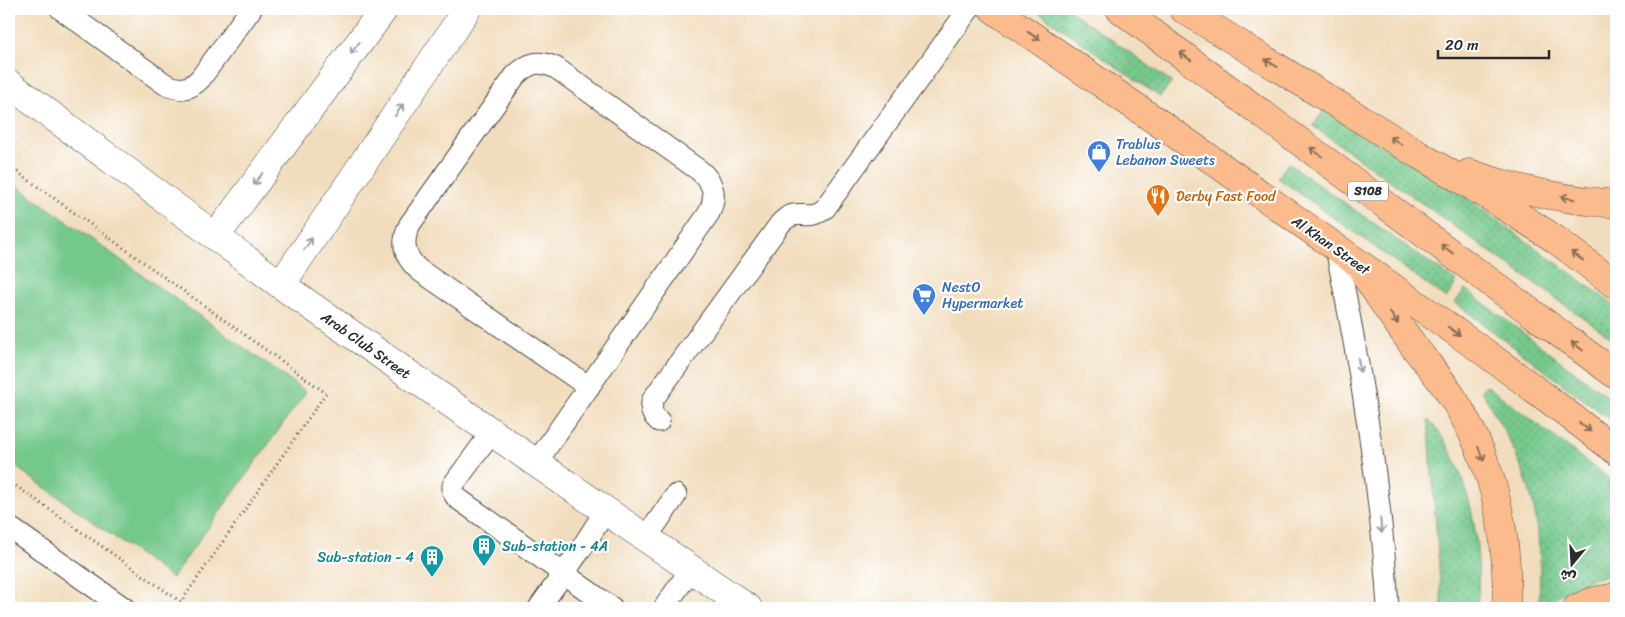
<svg xmlns="http://www.w3.org/2000/svg" width="1625" height="617" font-family="Sriracha,'Playpen Sans Arabic',sans-serif">
	<defs>
		<pattern id="grass-dots" width="8" height="8" patternUnits="userSpaceOnUse" patternTransform="scale(1.25)"><rect width="8" height="8" fill="#74c88c"/><path d="M2 2h.1M6 6h.1" fill="none" stroke="#5fa373" stroke-width="1.8" stroke-linecap="round"/></pattern>
	</defs>
	<rect width="100%" height="100%" fill="#fff"/>
	<filter id="ink" filterUnits="userSpaceOnUse"><feTurbulence type="fractalNoise" baseFrequency=".02" numOctaves="2"/><feDisplacementMap in="SourceGraphic" scale="10" xChannelSelector="R" yChannelSelector="G"/><feConvolveMatrix kernelMatrix="1 2 1 2 8 2 1 2 1" color-interpolation-filters="sRGB"/></filter>
	<filter id="wash" filterUnits="userSpaceOnUse"><feTurbulence type="fractalNoise" baseFrequency=".0096" numOctaves="4" result="noise"/><feDisplacementMap in="SourceGraphic" scale="20" xChannelSelector="R" yChannelSelector="G"/><feGaussianBlur stdDeviation="1.12" result="paint"/><feColorMatrix in="noise" values="0 0 0 0 0 0 0 0 0 0 0 0 0 0 0 0 0 1.4 0 .05"/><feComposite in="paint" operator="in"/></filter>
	<g filter="url(#wash)">
		<rect width="100%" height="100%" fill="#f1ddbd"/>
		<!-- grass -->
		<g fill="url(#grass-dots)" stroke="#507a5c">
			<polygon points="1040,9 1068,9 1172,82 1160,97 1038,12"/>
			<polygon points="1325,109 1468,199 1616,306 1616,341 1313,126"/>
			<polygon points="1288,163 1457,282 1446,298 1278,178"/>
			<polygon points="1465,289 1616,403 1616,424 1455,303"/>
			<path d="M1486 385 1616 484V574C1587 578 1564 589 1542 608H1539C1540 575 1541 542 1534 509 1525 465 1503 428 1481 390Z"/>
			<path d="M1428 419C1471 465 1483 548 1477 608H1442Z"/>
		</g>
		<!-- pitch -->
		<polygon fill="#74c88c" stroke="#507a5c" points="9,180 306,392 172,578 9,462"/>
	</g>
	<g filter="url(#ink)">
		<g fill="none" stroke-linecap="round" stroke-linejoin="round">
			<!-- service casing -->
			<g stroke="#494641" stroke-width="23">
				<g id="service">
					<path d="M61 9 165 84C179 91 189 90 200 79L251 9"/>
					<path d="M1336 248C1360 367 1381 487 1388 608"/>
					<path d="M659 421C651 414 650 409 653 399L780 224C798 204 807 224 825 208L969 9"/>
					<polyline points="492,432 453,485 453,492 457,498 612,608"/>
					<path d="M536 463 709 213C717 196 714 183 700 171L556 68C539 60 529 62 515 76L410 224C401 242 404 257 419 270L589 387"/>
					<polyline points="9,527 124,608"/>
					<polyline points="646,538 676,495"/>
					<polyline points="539,608 583,546 606,510"/>
					<polyline points="664,608 691,569"/>
				</g>
			</g>
			<!-- minor casing -->
			<g stroke="#494641" stroke-width="29">
				<g id="minor">
					<polyline points="9,84 281,285 536,463 748,608"/>
					<polyline points="216,236 384,9"/>
					<polyline points="281,285 467,9"/>
				</g>
			</g>
			<!-- primary casing -->
			<g stroke="#494641" stroke-width="29">
				<g id="primary">
					<polyline points="993,9 1168,129 1480,349 1552,402 1616,451"/>
					<polyline points="1120,9 1616,375"/>
					<polyline points="1183,9 1419,155 1482,192 1555,239 1616,285"/>
					<path d="M1469 173C1516 190 1567 200 1616 204"/>
					<path d="M1365 275C1379 297 1394 319 1410 341 1422 358 1437 374 1449 392 1492 456 1510 532 1506 608"/>
					<polyline points="1577,608 1594,601 1616,597"/>
				</g>
			</g>
			<!-- path -->
			<polyline stroke="#494641" stroke-width="3" stroke-dasharray="1 4" stroke-linecap="butt" points="9,166 326,393 181,602 9,481"/>
			<!-- service -->
			<use href="#service" stroke="#fff" stroke-width="21"/>
			<!-- minor -->
			<use href="#minor" stroke="#fff" stroke-width="28"/>
			<!-- primary -->
			<use href="#primary" stroke="#fbbb8c" stroke-width="28"/>
		</g>
		<!-- one-way arrows -->
		<defs><path id="oneway-shaft" d="M-6 0H5M1.5-3L5.5 0L1.5 3" fill="none" stroke-width="1.6" stroke-linecap="round" stroke-linejoin="round" transform="scale(1.25)"/></defs>
		<g stroke="#896c57">
			<use href="#oneway-shaft" transform="translate(1034 36) rotate(34)"/>
			<use href="#oneway-shaft" transform="translate(1185 56) rotate(-144)"/>
			<use href="#oneway-shaft" transform="translate(1271 63) rotate(-149)"/>
			<use href="#oneway-shaft" transform="translate(1396 141) rotate(-148)"/>
			<use href="#oneway-shaft" transform="translate(1316 152) rotate(-143)"/>
			<use href="#oneway-shaft" transform="translate(1568 198) rotate(-170)"/>
			<use href="#oneway-shaft" transform="translate(1447 249) rotate(-143)"/>
			<use href="#oneway-shaft" transform="translate(1577 256) rotate(-144)"/>
			<use href="#oneway-shaft" transform="translate(1394 318) rotate(55)"/>
			<use href="#oneway-shaft" transform="translate(1454 331) rotate(35)"/>
			<use href="#oneway-shaft" transform="translate(1577 346) rotate(-143)"/>
			<use href="#oneway-shaft" transform="translate(1585 427) rotate(38)"/>
			<use href="#oneway-shaft" transform="translate(1481 454) rotate(68)"/>
		</g>
		<g stroke="#a0a0a0">
			<use href="#oneway-shaft" transform="translate(355 48) rotate(127)"/>
			<use href="#oneway-shaft" transform="translate(399 110) rotate(-56)"/>
			<use href="#oneway-shaft" transform="translate(258 179) rotate(127)"/>
			<use href="#oneway-shaft" transform="translate(308 244) rotate(-56)"/>
			<use href="#oneway-shaft" transform="translate(1359 365) rotate(81)"/>
			<use href="#oneway-shaft" transform="translate(1381 526) rotate(84)"/>
		</g>
	</g>
	<!-- icons -->
	<defs>
		<g id="shop-pin" transform="scale(1.25)"><path d="M0 17L-7.5 6A9.5 9.5 0 1 1 7.5 6Z" fill="#3f7fe0" stroke="#fff"/><path d="M-5-2.5h2.3a2.7 3.5 0 0 1 5.4 0H5L5.5 6h-11ZM-1.5-2.5h3a1.5 2.3 0 0 0-3 0Z" fill="#fff"/></g>
		<g id="restaurant-pin" transform="scale(1.25)"><path d="M0 17L-7.5 6A9.5 9.5 0 1 1 7.5 6Z" fill="#e8710a" stroke="#fff"/><path d="M-5-6h1v4h1v-4h1v4h1v-4h1v5L-1.5 .5V6h-2V.5L-5-1ZM5-6V6H3V1.5H1.5Q1.5-4 5-6Z" fill="#fff"/></g>
		<g id="supermarket-pin" transform="scale(1.25)"><path d="M0 17L-7.5 6A9.5 9.5 0 1 1 7.5 6Z" fill="#3f7fe0" stroke="#fff"/><path d="M-6-5.5h2.5l.6 2H6L4.5 2H-2.5L-4.4-4H-6ZM-1.5 3.2a1.3 1.3 0 1 0 .1 0ZM3 3.2a1.3 1.3 0 1 0 .1 0Z" fill="#fff"/></g>
		<g id="building-pin" transform="scale(1.25)"><path d="M0 17L-7.5 6A9.5 9.5 0 1 1 7.5 6Z" fill="#0f9aa8" stroke="#fff"/><path d="M-4-6H4V6H1V3H-1V6H-4ZM-2.5-4.3h1.7v1.8h-1.7ZM.8-4.3h1.7v1.8H.8ZM-2.5-1h1.7V.8h-1.7ZM.8-1h1.7V.8H.8Z" fill="#fff"/></g>
	</defs>
	<g fill-rule="evenodd">
		<use href="#shop-pin" x="1099" y="152"/>
		<use href="#restaurant-pin" x="1158" y="196"/>
		<use href="#supermarket-pin" x="924" y="295"/>
		<use href="#building-pin" x="484" y="546"/>
		<use href="#building-pin" x="432" y="557"/>
	</g>
	<g text-anchor="middle" stroke-width="4.5" stroke-linejoin="round" paint-order="stroke">
		<!-- shield labels -->
		<rect fill="#fff" stroke="#6b6b6b" stroke-width="1" x="1348" y="181.5" width="40" height="19" rx="4"/>
		<g font-size="12" font-weight="bold" fill="#2b2b2b">
			<text x="1368" y="195">S108</text>
		</g>
		<!-- shop labels -->
		<g font-size="14" fill="#366cbe" stroke="#fff" text-anchor="start">
			<text x="1116" y="149">Trablus<tspan x="1116" dy="16">Lebanon Sweets</tspan></text>
			<text x="942" y="292">NestO<tspan x="942" dy="16">Hypermarket</tspan></text>
		</g>
		<!-- food labels -->
		<g font-size="14" fill="#c56008" stroke="#fff" text-anchor="start">
			<text x="1176" y="201">Derby Fast Food</text>
		</g>
		<!-- street labels -->
		<g font-size="14" fill="#2b2b2b" stroke="#fff">
			<text transform="translate(1331 245) rotate(35)" y="5">Al Khan Street</text>
			<text transform="translate(366 345) rotate(35)" y="5">Arab Club Street</text>
		</g>
		<!-- culture labels -->
		<g font-size="14" fill="#0d838f" stroke="#fff" text-anchor="start">
			<text x="502" y="551">Sub-station - 4A</text>
			<text x="414" y="562" text-anchor="end">Sub-station - 4</text>
		</g>
	</g>
	<!-- margin -->
	<rect width="1625" height="617" fill="none" stroke="#fff" stroke-width="30"/>
	<!-- north arrow -->
	<g transform="translate(1572 564) rotate(198)" stroke="#ffffff" stroke-width="4" paint-order="stroke">
	<path d="M0-4L9 19L0 12L-9 19Z" fill="#2b2b2b"/>
	<text y="-8" font-size="14" font-weight="bold" text-anchor="middle" fill="#2b2b2b">ش</text>
	</g>
	<!-- scale -->
	<path d="M1438 50v8h111v-8" fill="none" stroke="#2b2b2b" stroke-width="2.5"/>
	<text x="1445" y="50" font-size="15" fill="#2b2b2b" stroke="#ffffff" stroke-width="4" paint-order="stroke">20 m</text>
</svg>
